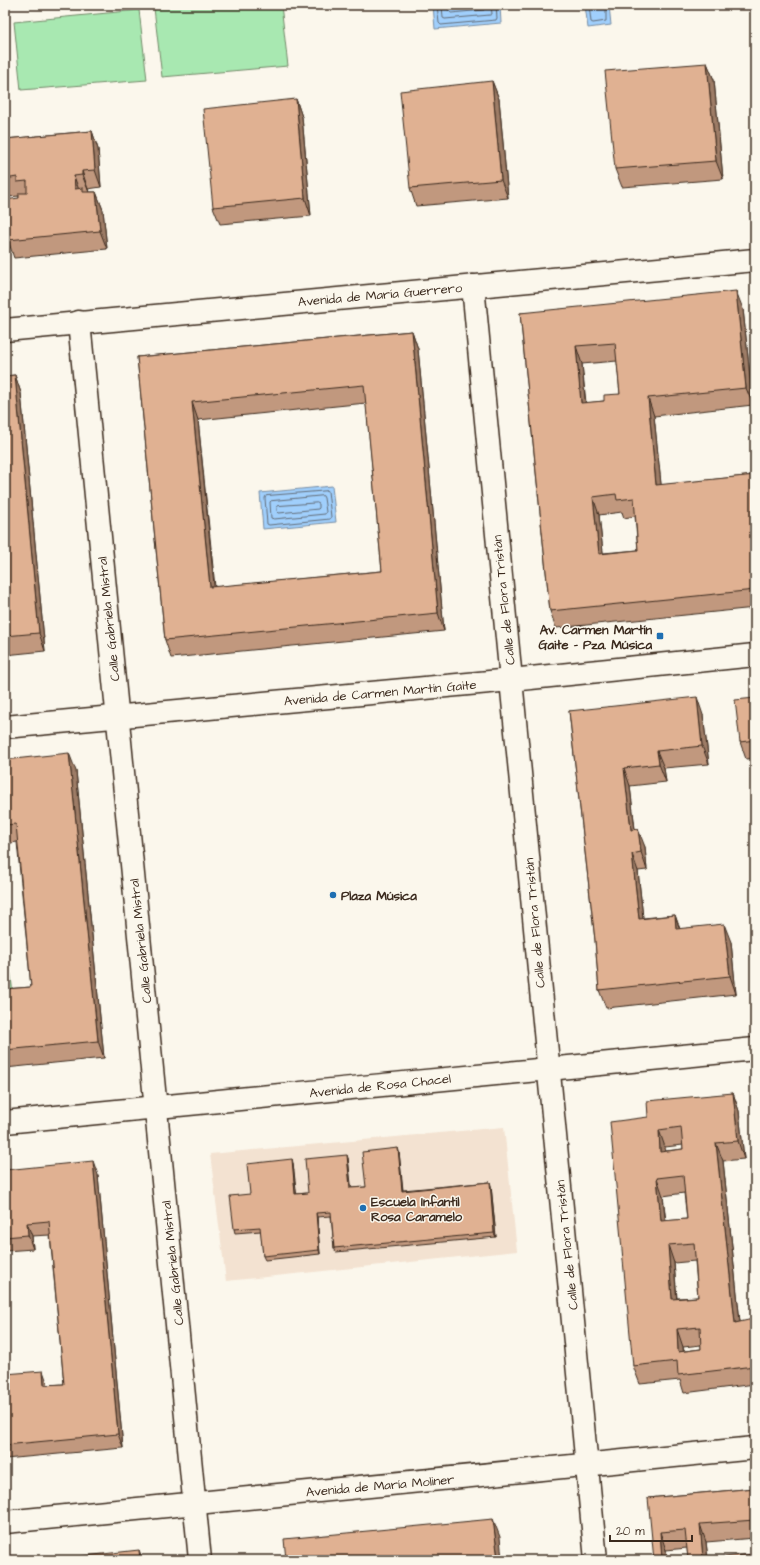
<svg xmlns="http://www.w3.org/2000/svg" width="760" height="1565" font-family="'Architects Daughter',sans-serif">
	<rect width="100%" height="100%" fill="#fbf7ec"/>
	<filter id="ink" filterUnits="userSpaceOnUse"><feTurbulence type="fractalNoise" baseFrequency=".025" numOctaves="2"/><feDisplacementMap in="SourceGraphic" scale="8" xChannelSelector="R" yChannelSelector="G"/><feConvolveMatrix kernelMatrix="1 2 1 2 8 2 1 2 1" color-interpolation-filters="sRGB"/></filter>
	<g filter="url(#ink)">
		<!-- built -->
		<path fill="#f3e2d1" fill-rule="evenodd" d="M504 1127 517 1251 226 1281 210 1154ZM399 1152 403 1194 496 1236 336 1252 332 1215 317 1217 320 1254 262 1231 235 1233 251 1198 310 1196 348 1159 352 1192 367 1191Z"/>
		<!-- green -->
		<g fill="#a8e8b1" stroke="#728968">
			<polygon points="183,5 281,5 288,66 162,77 154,8"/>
			<polygon points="139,10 147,80 21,90 14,22"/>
			<polygon points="7,943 14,1002 5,1003 5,944"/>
		</g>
		<!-- water -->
		<g fill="#a0cffc" stroke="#788da3">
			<polygon points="433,5 500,5 501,23 435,29"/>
			<polygon points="585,5 609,5 611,25 588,28"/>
			<polygon points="332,486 336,522 263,529 260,493"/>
		</g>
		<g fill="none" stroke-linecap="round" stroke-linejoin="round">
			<!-- shore -->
			<g stroke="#636c77" stroke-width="1">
				<polyline points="437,5 439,23 441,25 496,20 497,18 496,5"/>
				<polyline points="442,5 443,18 445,19 490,15 492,14 491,5"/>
				<polyline points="448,5 449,11 451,13 484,10 485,5"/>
				<polyline points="589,5 591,22 593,23 606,21 606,5"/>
				<polygon points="328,491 331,517 330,519 269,525 267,524 265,498 266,496"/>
				<polygon points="323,496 324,498 326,512 325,514 274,519 271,518 270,502 271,501"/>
				<polygon points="317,503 319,504 319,508 318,509 279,513 277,511 277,508 278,506"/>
			</g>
			<!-- minor casing -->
			<g stroke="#3b2a1e" stroke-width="25">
				<g id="minor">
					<polyline points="473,286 596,1560"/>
					<polyline points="79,322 200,1560"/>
					<polyline points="5,330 755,260"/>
					<polyline points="5,727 511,680 755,655"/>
					<path d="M5 1122C255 1099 505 1071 755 1049"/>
					<polyline points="5,1522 755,1448"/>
				</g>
			</g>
			<!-- minor -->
			<use href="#minor" stroke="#fbf7ec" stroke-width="22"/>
		</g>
		<!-- wall -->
		<g fill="#c1987e" stroke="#3b2a1e" fill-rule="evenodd">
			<polygon points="707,63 714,80 723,179 622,187 615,169"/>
			<polygon points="492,81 499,99 508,198 416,206 410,188"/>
			<polygon points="296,99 302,117 311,216 220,224 213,207"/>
			<polygon points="92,131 98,149 101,187 88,189 89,192 96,192 103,210 107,249 14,258 8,240 19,198 19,196 8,197 5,187 5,139"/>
			<path d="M743 309 753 405 654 416 661 485 755 475V608L556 628 550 611 520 313ZM617 361 620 394 604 401 586 403 582 364ZM622 512 624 518 635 516 638 550 603 553 599 515Z"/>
			<path d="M412 331 418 349 444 631 171 658 165 640 137 357ZM366 403 382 571 215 587 198 420Z"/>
			<polygon points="15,375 21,393 45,651 5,655 5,376"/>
			<polygon points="755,698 755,758 746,759 740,742"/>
			<polygon points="569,711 703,715 709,764 664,768 666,782 630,786 635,829 645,847 647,870 638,871 643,918 675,915 680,929 731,942 736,994 606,1008 599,990 595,940"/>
			<polygon points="5,760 76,771 104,1058 5,1068 5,989 31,987 17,842 5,844"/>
			<path d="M733 1093 739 1111 744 1159 723 1161 740 1322 755 1325V1384L684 1393 680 1380 640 1384 633 1366 648 1117ZM683 1145V1149L665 1151V1147ZM684 1193 687 1219 666 1221 663 1196ZM695 1261 698 1297 677 1298 674 1263ZM701 1345V1349L684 1351 683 1347Z"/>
			<polygon points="398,1148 399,1152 403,1190 490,1182 491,1186 496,1237 336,1252 334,1248 331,1216 317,1217 320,1254 265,1260 263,1256 261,1231 235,1233 234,1229 250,1194 293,1163 296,1194 308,1193 348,1158 351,1188 366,1187"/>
			<polygon points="5,1170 98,1175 123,1448 5,1459 5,1374 48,1385 64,1384 50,1235 32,1236 33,1249 5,1251"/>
			<polygon points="755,1488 755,1538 706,1542 708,1558 755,1560 688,1559 687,1548 666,1550 667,1560 648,1498"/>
		</g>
		<!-- shaded-wall -->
		<g fill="#9d7c66" stroke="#3b2a1e">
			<polygon points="707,63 714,80 723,179 716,161"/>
			<polygon points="492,81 499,99 508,198 501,180"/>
			<polygon points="296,99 302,117 311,216 305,198"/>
			<polygon points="92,131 98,149 101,187 95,170"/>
			<polygon points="82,171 89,192 82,175"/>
			<polygon points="74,176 80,193 75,189"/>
			<polygon points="96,192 103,210 107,249 100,231"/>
			<polygon points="736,291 743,309 753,405 746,388"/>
			<polygon points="412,331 418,349 444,631 438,613"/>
			<polygon points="576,346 582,364 587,421 581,403"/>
			<polygon points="15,375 21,393 45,651 39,633"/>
			<polygon points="648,398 654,416 663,503 656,485"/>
			<polygon points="192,402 198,420 216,605 210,587"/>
			<polygon points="593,497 599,515 605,571 599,554"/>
			<polygon points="697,697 703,715 709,764 702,746"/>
			<polygon points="657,751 664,768 666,782 659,764"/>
			<polygon points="69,753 76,771 104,1058 98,1041"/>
			<polygon points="624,768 630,786 637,848 631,830"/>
			<polygon points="638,829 645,847 647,870 641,852"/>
			<polygon points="632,854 638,871 645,937 639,919"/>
			<polygon points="675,915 681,933 676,929"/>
			<polygon points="724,924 731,942 736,994 730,976"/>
			<polygon points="733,1093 739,1111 744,1159 738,1141"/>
			<polygon points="659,1130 665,1147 667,1170 660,1152"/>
			<polygon points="716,1143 723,1161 742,1341 735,1323"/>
			<polygon points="398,1148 399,1152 403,1194 402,1191"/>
			<polygon points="347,1155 348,1158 352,1192 350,1188"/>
			<polygon points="292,1159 293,1163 297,1198 295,1194"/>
			<polygon points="93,1161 98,1175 123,1448 118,1434"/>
			<polygon points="657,1178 663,1196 667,1239 661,1221"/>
			<polygon points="490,1182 491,1186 496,1237 494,1233"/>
			<polygon points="316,1213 317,1217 320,1254 319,1250"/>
			<polygon points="27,1223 32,1236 33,1249 28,1235"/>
			<polygon points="668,1245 674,1263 678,1316 672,1299"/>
			<polygon points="677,1329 683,1347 685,1369 678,1352"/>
			<polygon points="43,1371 48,1385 49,1399 44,1385"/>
			<polygon points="493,1519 500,1537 502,1560 498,1560"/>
			<polygon points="700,1524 706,1542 708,1560 703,1559"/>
			<polygon points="660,1532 666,1550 667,1560 662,1560"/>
			<polygon points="139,1550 143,1560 140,1560"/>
		</g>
		<!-- building -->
		<g fill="#e0b192" stroke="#3b2a1e" fill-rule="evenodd">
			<polygon points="707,63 716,161 615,169 605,71"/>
			<polygon points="492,81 501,180 410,188 400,91"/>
			<polygon points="296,99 305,198 213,207 203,109"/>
			<polygon points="92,131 95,170 82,171 82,175 74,176 75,189 83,188 83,192 96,192 100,231 8,240 5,212 5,200 19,198 19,193 27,193 27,181 17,182 17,177 5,179 5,139"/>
			<path d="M736 291 746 388 648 398 656 485 755 475V590L550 611 520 313ZM615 343 620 394 604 395V401L581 403 576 346ZM616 494 617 500 634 498 638 550 599 554 593 497Z"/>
			<path d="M412 331 438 613 165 640 137 357ZM364 385 382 571 210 587 192 402Z"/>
			<polygon points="15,375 39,633 5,636 5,376"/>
			<polygon points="697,697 702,746 657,751 659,764 624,768 631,830 638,829 641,852 632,854 639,919 675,915 676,929 724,924 730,976 599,990 595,940 569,711"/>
			<polygon points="755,698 755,740 740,742 735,700"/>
			<polygon points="69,753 98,1041 5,1050 5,989 31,987 16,824 5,825 5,760"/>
			<path d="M733 1093 738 1141 716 1143 735 1323 753 1319 755 1332V1366L678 1375 677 1361 633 1366 610 1122 648 1117 647 1101ZM681 1127 683 1149 660 1152 659 1130ZM683 1175 687 1219 661 1221 657 1178ZM694 1243 698 1297 672 1299 668 1245ZM700 1327 701 1349 678 1352 677 1329Z"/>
			<polygon points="398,1148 402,1191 490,1182 494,1233 334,1248 331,1212 316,1213 319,1250 263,1256 260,1227 234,1229 230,1196 250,1194 247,1164 292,1159 295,1194 308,1193 305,1159 347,1155 350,1188 366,1187 362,1152"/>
			<polygon points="93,1161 118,1434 5,1445 5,1374 43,1371 44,1385 64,1384 49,1221 27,1223 28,1235 5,1237 5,1170"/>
			<polygon points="755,1488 755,1520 700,1524 703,1559 755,1554 755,1560 680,1560 688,1559 685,1530 660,1532 662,1560 654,1560 648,1498"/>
			<polygon points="493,1519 498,1560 286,1560 284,1539"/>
			<polygon points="139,1550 140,1560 49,1560"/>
		</g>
	</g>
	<!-- markers -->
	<g fill="#1f6fb2" stroke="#fbf7ec" stroke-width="1.5">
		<rect x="656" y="632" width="8" height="8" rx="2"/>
		<circle cx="333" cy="895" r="4"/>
		<circle cx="363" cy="1208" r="4"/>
	</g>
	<g text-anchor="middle" stroke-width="3" stroke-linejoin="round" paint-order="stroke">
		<!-- street labels -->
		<g font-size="13" fill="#3b2a1e" stroke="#fbf7ec">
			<text transform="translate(380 294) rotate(-5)" y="5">Avenida de María Guerrero</text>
			<text transform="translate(503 600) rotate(-96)" y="5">Calle de Flora Tristán</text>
			<text transform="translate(108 619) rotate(-96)" y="5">Calle Gabriela Mistral</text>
			<text transform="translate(380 692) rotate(-5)" y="5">Avenida de Carmen Martín Gaite</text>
			<text transform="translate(534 923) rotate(-95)" y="5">Calle de Flora Tristán</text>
			<text transform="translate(140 941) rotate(-96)" y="5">Calle Gabriela Mistral</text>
			<text transform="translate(380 1085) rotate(-6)" y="5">Avenida de Rosa Chacel</text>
			<text transform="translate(566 1245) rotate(-96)" y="5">Calle de Flora Tristán</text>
			<text transform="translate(172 1263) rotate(-96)" y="5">Calle Gabriela Mistral</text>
			<text transform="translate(380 1485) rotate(-5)" y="5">Avenida de María Moliner</text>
		</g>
		<!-- poi labels -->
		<g font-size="13" font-weight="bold" fill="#3b2a1e" stroke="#fbf7ec" text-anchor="start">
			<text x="652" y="634" text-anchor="end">Av. Carmen Martín<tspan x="652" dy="15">Gaite - Pza. Música</tspan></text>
			<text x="341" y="900">Plaza Música</text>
			<text x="371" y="1206">Escuela Infantil<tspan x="371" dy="15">Rosa Caramelo</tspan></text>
		</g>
	</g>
	<!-- margin -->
	<rect width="760" height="1565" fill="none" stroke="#fbf7ec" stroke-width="20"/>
	<rect x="10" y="10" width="740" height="1545" fill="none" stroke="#3b2a1e" stroke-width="1.5" filter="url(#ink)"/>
	<!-- scale -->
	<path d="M610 1535v6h82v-6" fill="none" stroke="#3b2a1e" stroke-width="2"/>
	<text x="616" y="1535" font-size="12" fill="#3b2a1e" stroke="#fbf7ec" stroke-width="3" paint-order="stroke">20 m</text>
</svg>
